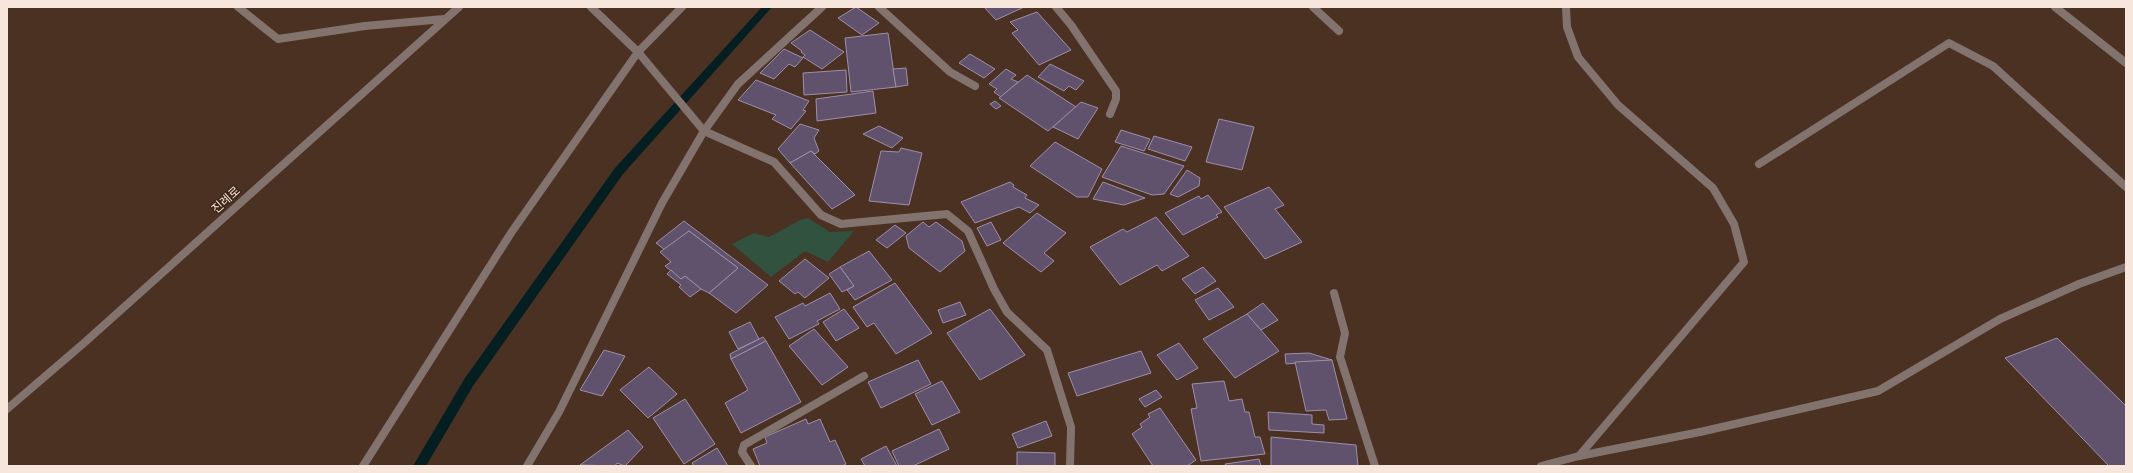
<svg xmlns="http://www.w3.org/2000/svg" width="2133" height="473" font-family="'IBM Plex Sans','Noto Sans KR',sans-serif">
	<rect width="100%" height="100%" fill="#4a3121"/>
	<!-- green -->
	<polygon fill="#325240" points="808,218 830,232 854,231 828,262 805,251 771,277 732,244 754,233 769,237 800,220"/>
	<g fill="none" stroke-linecap="round" stroke-linejoin="round">
		<!-- stream -->
		<polygon fill="#031f22" fill-rule="evenodd" points="762,7 772,7 623,174 473,386 426,466 413,466 465,378 615,168"/>
	</g>
	<!-- building -->
	<g fill="#60526c" stroke="#9e8eab">
		<polygon points="856,7 879,23 862,35 838,18"/>
		<polygon points="984,7 1024,7 996,20"/>
		<polygon points="1037,12 1071,50 1039,65 1012,33 1018,30 1010,22"/>
		<polygon points="810,30 844,52 822,69 803,57 805,55 801,52 802,51 791,43"/>
		<polygon points="888,33 896,87 851,92 845,38"/>
		<polygon points="784,49 803,58 795,67 789,64 774,79 760,73"/>
		<polygon points="970,54 995,69 984,78 959,63"/>
		<polygon points="1050,64 1084,81 1076,90 1069,86 1064,91 1038,77"/>
		<polygon points="906,68 908,85 896,87 893,69"/>
		<polygon points="1006,69 1016,75 1011,79 1018,82 1001,97 994,92 997,89 989,84"/>
		<polygon points="846,70 847,92 804,95 803,73"/>
		<polygon points="1027,75 1076,107 1048,131 999,98"/>
		<polygon points="756,80 809,101 803,110 806,111 791,129 772,119 776,115 738,100"/>
		<polygon points="873,91 876,113 817,121 816,99"/>
		<polygon points="995,101 1001,106 996,109 990,104"/>
		<polygon points="1081,102 1098,108 1078,139 1053,127"/>
		<polygon points="1219,119 1254,127 1242,170 1206,162"/>
		<polygon points="800,124 819,130 814,138 819,151 815,154 811,151 790,163 778,149"/>
		<polygon points="879,126 903,138 892,148 863,134"/>
		<polygon points="1121,130 1150,139 1144,151 1115,142"/>
		<polygon points="1154,136 1192,147 1185,161 1148,149"/>
		<polygon points="1055,142 1102,169 1088,197 1077,197 1030,166"/>
		<polygon points="1121,146 1184,166 1164,194 1152,195 1102,177"/>
		<polygon points="901,148 922,153 909,205 869,201 881,151 899,152"/>
		<polygon points="811,151 855,195 832,209 790,163"/>
		<polygon points="1187,170 1200,178 1199,186 1178,197 1170,194"/>
		<polygon points="1010,182 1014,185 1013,187 1027,195 1025,198 1039,205 1030,213 1019,207 975,223 961,202"/>
		<polygon points="1103,182 1145,198 1124,205 1093,199"/>
		<polygon points="1269,187 1284,205 1275,209 1302,242 1265,259 1224,207"/>
		<polygon points="1208,195 1222,212 1216,215 1218,217 1183,235 1165,213 1199,196 1201,199"/>
		<polygon points="1037,213 1066,233 1044,253 1054,261 1041,272 1003,243"/>
		<polygon points="1156,217 1189,256 1162,271 1157,265 1120,285 1090,247 1123,229 1127,232"/>
		<polygon points="684,221 768,285 736,313 709,293 738,268 689,231 665,250 656,243"/>
		<polygon points="923,222 929,227 936,222 962,241 965,251 940,272 909,248 906,236"/>
		<polygon points="991,222 1001,240 987,246 977,228"/>
		<polygon points="895,225 906,233 887,248 876,240"/>
		<polygon points="689,231 738,268 709,293 701,289 685,276 681,279 665,266 671,262 660,252"/>
		<polygon points="869,251 892,280 855,300 847,290 854,286 840,267"/>
		<polygon points="805,259 829,278 805,298 798,292 795,294 779,281"/>
		<polygon points="840,267 854,286 842,292 829,274"/>
		<polygon points="1203,267 1216,281 1195,294 1182,279"/>
		<polygon points="671,270 681,279 685,276 701,289 690,297 679,287 681,285 667,274"/>
		<polygon points="895,283 932,333 896,354 874,323 867,327 853,307"/>
		<polygon points="1218,288 1234,307 1209,320 1195,300"/>
		<polygon points="830,293 840,309 817,321 819,324 789,339 775,317 803,303 805,306"/>
		<polygon points="960,302 966,315 943,323 938,310"/>
		<polygon points="1263,303 1278,320 1261,330 1247,314"/>
		<polygon points="844,309 859,328 836,341 823,322"/>
		<polygon points="990,309 1025,355 980,380 947,333"/>
		<polygon points="1247,314 1279,351 1235,378 1203,339"/>
		<polygon points="750,322 759,339 738,349 729,332"/>
		<polygon points="814,329 848,367 822,385 789,346"/>
		<polygon points="763,337 766,341 731,359 730,354"/>
		<polygon points="2057,338 2126,406 2126,466 2109,466 2005,358"/>
		<polygon points="766,341 801,402 741,433 725,403 748,390 731,359"/>
		<polygon points="1179,343 1198,368 1177,380 1157,355"/>
		<polygon points="604,350 625,356 602,396 580,390"/>
		<polygon points="1141,351 1151,373 1077,396 1068,373"/>
		<polygon points="1309,353 1332,360 1286,364 1285,354"/>
		<polygon points="918,360 931,384 881,408 868,382"/>
		<polygon points="1332,360 1347,419 1329,420 1326,410 1306,411 1295,362"/>
		<polygon points="649,367 677,394 648,418 620,390"/>
		<polygon points="942,381 960,412 932,425 915,394"/>
		<polygon points="1224,381 1229,401 1242,399 1245,412 1249,412 1255,437 1260,437 1265,454 1201,461 1191,409 1197,408 1192,384"/>
		<polygon points="1156,390 1162,397 1145,407 1139,399"/>
		<polygon points="685,399 715,444 684,464 653,418"/>
		<polygon points="1160,408 1196,460 1187,466 1153,466 1132,434 1142,427 1140,424 1150,417 1148,414"/>
		<polygon points="1268,412 1312,415 1312,424 1324,425 1324,433 1269,430"/>
		<polygon points="806,419 808,424 820,419 830,442 835,440 846,464 842,466 760,466 753,449 767,443 765,437"/>
		<polygon points="1046,421 1052,436 1018,448 1012,434"/>
		<polygon points="939,429 949,449 913,466 899,466 892,451"/>
		<polygon points="628,430 643,447 625,466 617,463 615,466 580,465"/>
		<polygon points="1271,437 1356,445 1358,466 1271,466"/>
		<polygon points="886,446 897,466 865,466 861,459"/>
		<polygon points="717,448 728,466 694,466 692,463"/>
		<polygon points="1017,452 1055,453 1055,466 1017,466"/>
		<polygon points="1259,459 1261,466 1226,466 1225,464"/>
	</g>
	<g fill="none" stroke-linecap="round" stroke-linejoin="round">
		<!-- lane -->
		<g stroke="#82736e" stroke-width="8">
			<polyline points="238,7 278,39 365,26 444,19"/>
			<polyline points="879,7 950,72 975,86"/>
			<polyline points="1056,7 1071,25 1116,91 1116,99 1110,114"/>
			<polyline points="1313,7 1339,31"/>
			<polyline points="704,131 774,162 821,215 841,224 947,214 968,231 994,289 1007,312 1047,350 1071,427 1070,466"/>
			<polyline points="1334,293 1345,333 1340,357 1375,466"/>
			<polyline points="527,466 559,412 662,203 704,131 738,84 822,7"/>
			<polyline points="751,466 742,452 744,445 864,376"/>
			<polyline points="1541,466 1579,456 1700,432"/>
		</g>
		<!-- street -->
		<g stroke="#82736e" stroke-width="8">
			<polyline points="591,7 638,52 704,131"/>
			<polyline points="1566,7 1567,27 1578,57 1618,105 1713,188 1734,224 1744,262 1579,456"/>
			<polyline points="2055,7 2126,63"/>
			<polyline points="1759,164 1949,43 1993,66 2126,187"/>
			<polyline points="7,409 84,343 459,7"/>
			<polyline points="1700,432 1878,391 2000,319 2079,284 2126,267"/>
			<polyline points="363,466 511,233 638,52 682,7"/>
		</g>
	</g>
	<g text-anchor="middle" stroke-width="3" stroke-linejoin="round" paint-order="stroke">
		<!-- street labels -->
		<g font-size="12" fill="#f7e6dc" stroke="#3f2717">
			<text transform="translate(226 200) rotate(-42)" y="4">진례로</text>
		</g>
	</g>
	<!-- border -->
	<rect width="2133" height="473" fill="none" stroke="#f7e6dc" stroke-width="16"/>
</svg>
